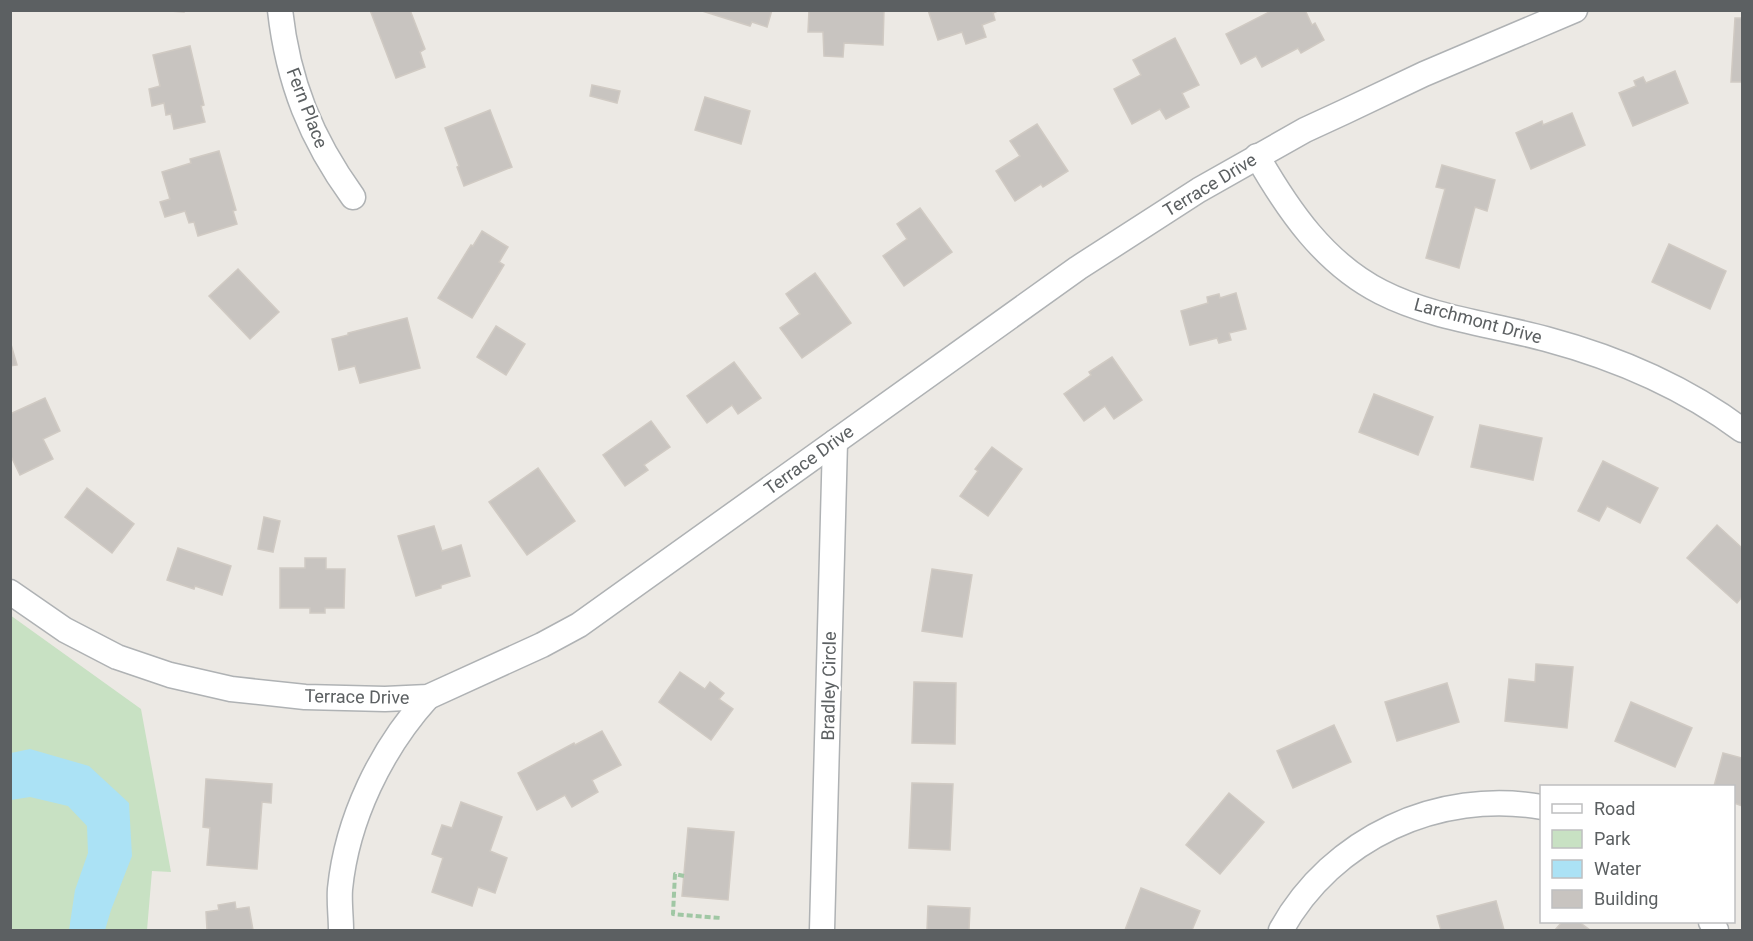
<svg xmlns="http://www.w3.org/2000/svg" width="1753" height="941" font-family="Roboto,sans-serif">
	<rect width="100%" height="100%" fill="#ece9e4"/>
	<!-- green -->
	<polygon fill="#c8e1c3" points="10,615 141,709 171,872 152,871 147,930 11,930"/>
	<!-- water -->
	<polygon fill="#abe2f5" points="30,749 89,766 129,803 132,856 111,910 105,930 69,930 75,890 88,853 87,826 68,806 30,797 11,800 11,753"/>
	<!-- building -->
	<g fill="#c8c4c0" stroke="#d0cac3" stroke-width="1.5">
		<polygon points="154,10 184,10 184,12"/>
		<polygon points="370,10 410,10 425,49 420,52 425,67 396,78"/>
		<polygon points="699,10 772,10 767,27 752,22 750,26"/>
		<polygon points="809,10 884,10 883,45 844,43 843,57 824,56 823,32 808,32"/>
		<polygon points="928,10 1000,10 993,13 995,20 982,25 986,37 966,44 962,32 938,40"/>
		<polygon points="1273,10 1305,10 1312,25 1315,23 1324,40 1301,53 1298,48 1262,67 1256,56 1241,64 1226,34"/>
		<polygon points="1735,18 1742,18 1742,82 1731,82"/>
		<polygon points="1175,38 1199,85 1182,93 1189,107 1166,119 1160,109 1132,124 1114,89 1141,75 1133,60"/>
		<polygon points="190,46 204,105 201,106 205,122 174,129 171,114 166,115 164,103 152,106 149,89 160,86 153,55"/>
		<polygon points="1675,71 1688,103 1633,126 1619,93 1636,86 1634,81 1643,77 1646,83"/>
		<polygon points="592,85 620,91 617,103 590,96"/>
		<polygon points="705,97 750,111 741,144 695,130"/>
		<polygon points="490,110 512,167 464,186 457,167 459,166 445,128"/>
		<polygon points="1572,113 1585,145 1531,169 1516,133 1542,121 1543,125"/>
		<polygon points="1037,124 1068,171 1043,187 1041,184 1015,201 996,171 1020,156 1010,141"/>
		<polygon points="219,151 236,210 233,211 237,224 198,236 194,222 189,223 185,211 165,217 160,202 170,199 162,172 191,163 190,159"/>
		<polygon points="1442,165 1495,180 1487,211 1475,207 1459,268 1426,258 1445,189 1436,187"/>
		<polygon points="920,208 952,252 904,286 883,256 907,239 897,224"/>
		<polygon points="482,231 508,247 499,262 504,265 472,318 438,298 471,245 473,246"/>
		<polygon points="1669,244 1726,271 1710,309 1652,282"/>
		<polygon points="238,269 279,312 250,339 209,296"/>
		<polygon points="815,273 851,323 802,358 780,328 800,314 786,294"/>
		<polygon points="1236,293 1246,329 1229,333 1231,340 1219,343 1217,338 1190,345 1181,311 1208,303 1207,297 1219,294 1220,298"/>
		<polygon points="407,318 420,368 360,383 355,366 339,370 332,339 348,335 348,333"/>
		<polygon points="496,326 525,344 506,375 477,357"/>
		<polygon points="10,341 17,365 10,366"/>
		<polygon points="1112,357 1142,400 1114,419 1105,406 1084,421 1064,394 1091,375 1089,372"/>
		<polygon points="734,362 761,398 738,414 732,405 707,423 687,396"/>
		<polygon points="1374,394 1433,417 1418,455 1359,432"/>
		<polygon points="45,398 60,431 43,439 53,459 20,475 10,454 10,414"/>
		<polygon points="651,421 670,447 644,465 648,470 625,486 603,455"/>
		<polygon points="1480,425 1542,438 1533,480 1471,467"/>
		<polygon points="992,447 1022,469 988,516 960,496 978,471 975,469"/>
		<polygon points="1603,461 1658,488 1640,523 1607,506 1599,521 1578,511"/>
		<polygon points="538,468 575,521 527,555 489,502"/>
		<polygon points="87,488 134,524 112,553 65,517"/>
		<polygon points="264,517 280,521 273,552 258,549"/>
		<polygon points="1717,525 1742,548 1742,597 1737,603 1687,558"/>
		<polygon points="434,526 442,551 461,545 470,576 441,585 441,588 416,596 398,536"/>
		<polygon points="178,548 231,566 222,595 195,586 194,589 167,580"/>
		<polygon points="305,558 326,558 326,569 345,569 344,608 325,608 325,613 310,613 310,608 280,608 280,568 305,568"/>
		<polygon points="932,569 972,575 962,637 922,631"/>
		<polygon points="1536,664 1573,667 1567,728 1505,721 1509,679 1535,682"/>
		<polygon points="680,672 705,689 710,682 724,693 719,699 733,709 711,740 659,702"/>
		<polygon points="914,682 956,683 955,744 912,743"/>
		<polygon points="1447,683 1459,722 1397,741 1385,702"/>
		<polygon points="1631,702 1692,728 1675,767 1615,741"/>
		<polygon points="1334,725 1351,762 1293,788 1277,751"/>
		<polygon points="602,731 621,765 592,780 598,792 572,807 565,795 537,810 518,773 574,743 575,745"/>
		<polygon points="1723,753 1742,758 1742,806 1734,803 1734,786 1714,786"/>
		<polygon points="206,779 272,784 271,803 262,802 257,869 207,865 210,828 203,827"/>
		<polygon points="912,783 953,784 950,850 909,848"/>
		<polygon points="1229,793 1264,822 1220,874 1186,845"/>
		<polygon points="461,802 502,817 490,851 507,858 495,893 478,887 472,906 432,892 443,858 432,854 442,825 452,828"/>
		<polygon points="688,828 734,832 728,900 682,896"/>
		<polygon points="1141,888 1200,911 1192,930 1125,930"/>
		<polygon points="1496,901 1504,930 1441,930 1437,916"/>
		<polygon points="235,902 236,909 249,907 253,930 207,930 206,912 219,910 218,905"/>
		<polygon points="928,906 970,908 969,930 927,930"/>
		<polygon points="1562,922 1579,922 1590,930 1555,930"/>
	</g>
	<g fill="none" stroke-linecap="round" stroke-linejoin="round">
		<!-- minor casing -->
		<g stroke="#afb2b4" stroke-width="27">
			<g id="minor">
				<path d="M280 10C288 82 311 139 353 197"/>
				<path d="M1257 156C1288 210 1324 263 1381 292 1432 318 1491 324 1546 339 1617 358 1683 386 1742 430"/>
				<polyline points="10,592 65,630 117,657 170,675 231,689 305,697 385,699 428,697 542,645 579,625 1078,268 1199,190 1305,130 1344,112 1424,74 1575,10"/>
				<polyline points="1711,922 1716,930"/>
				<path d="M341 930C341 917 339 902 340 889 347 819 381 749 428 697"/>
				<polyline points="822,930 835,442"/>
				<path d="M1281 930C1332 838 1438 789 1542 807"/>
			</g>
		</g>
		<!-- path -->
		<polyline stroke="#a0c7a4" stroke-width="4" stroke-dasharray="6 3" stroke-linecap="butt" points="684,876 675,874 673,914 721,918"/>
		<!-- minor -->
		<use href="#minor" stroke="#fff" stroke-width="24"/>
	</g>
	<g text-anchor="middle" stroke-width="4.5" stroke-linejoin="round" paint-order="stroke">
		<!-- street labels -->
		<g font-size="18" fill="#5c6062" stroke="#fff">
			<text transform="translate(307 108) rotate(69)" y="6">Fern Place</text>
			<text transform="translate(1210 185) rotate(-31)" y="6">Terrace Drive</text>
			<text transform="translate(1478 321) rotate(15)" y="6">Larchmont Drive</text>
			<text transform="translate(809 460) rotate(-36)" y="6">Terrace Drive</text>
			<text transform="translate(829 686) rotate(-89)" y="6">Bradley Circle</text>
			<text transform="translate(357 697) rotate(1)" y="6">Terrace Drive</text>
		</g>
	</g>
	<!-- border -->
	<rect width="1753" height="941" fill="none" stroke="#5c6062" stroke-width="24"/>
	<!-- legend -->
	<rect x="1540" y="785" width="195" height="138" fill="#ffffff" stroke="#bebfc0" stroke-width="1.5"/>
	<rect x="1552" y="804" width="30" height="9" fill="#ffffff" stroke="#bebfc0" stroke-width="1.5"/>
	<text x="1594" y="815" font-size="18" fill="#5c6062">Road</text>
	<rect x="1552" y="830" width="30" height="18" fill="#c8e1c3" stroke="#bebfc0" stroke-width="1.5"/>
	<text x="1594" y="845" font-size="18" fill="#5c6062">Park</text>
	<rect x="1552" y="860" width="30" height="18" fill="#abe2f5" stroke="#bebfc0" stroke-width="1.5"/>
	<text x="1594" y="875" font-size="18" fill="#5c6062">Water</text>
	<rect x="1552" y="890" width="30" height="18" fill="#c8c4c0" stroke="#bebfc0" stroke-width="1.5"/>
	<text x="1594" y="905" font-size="18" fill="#5c6062">Building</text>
</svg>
